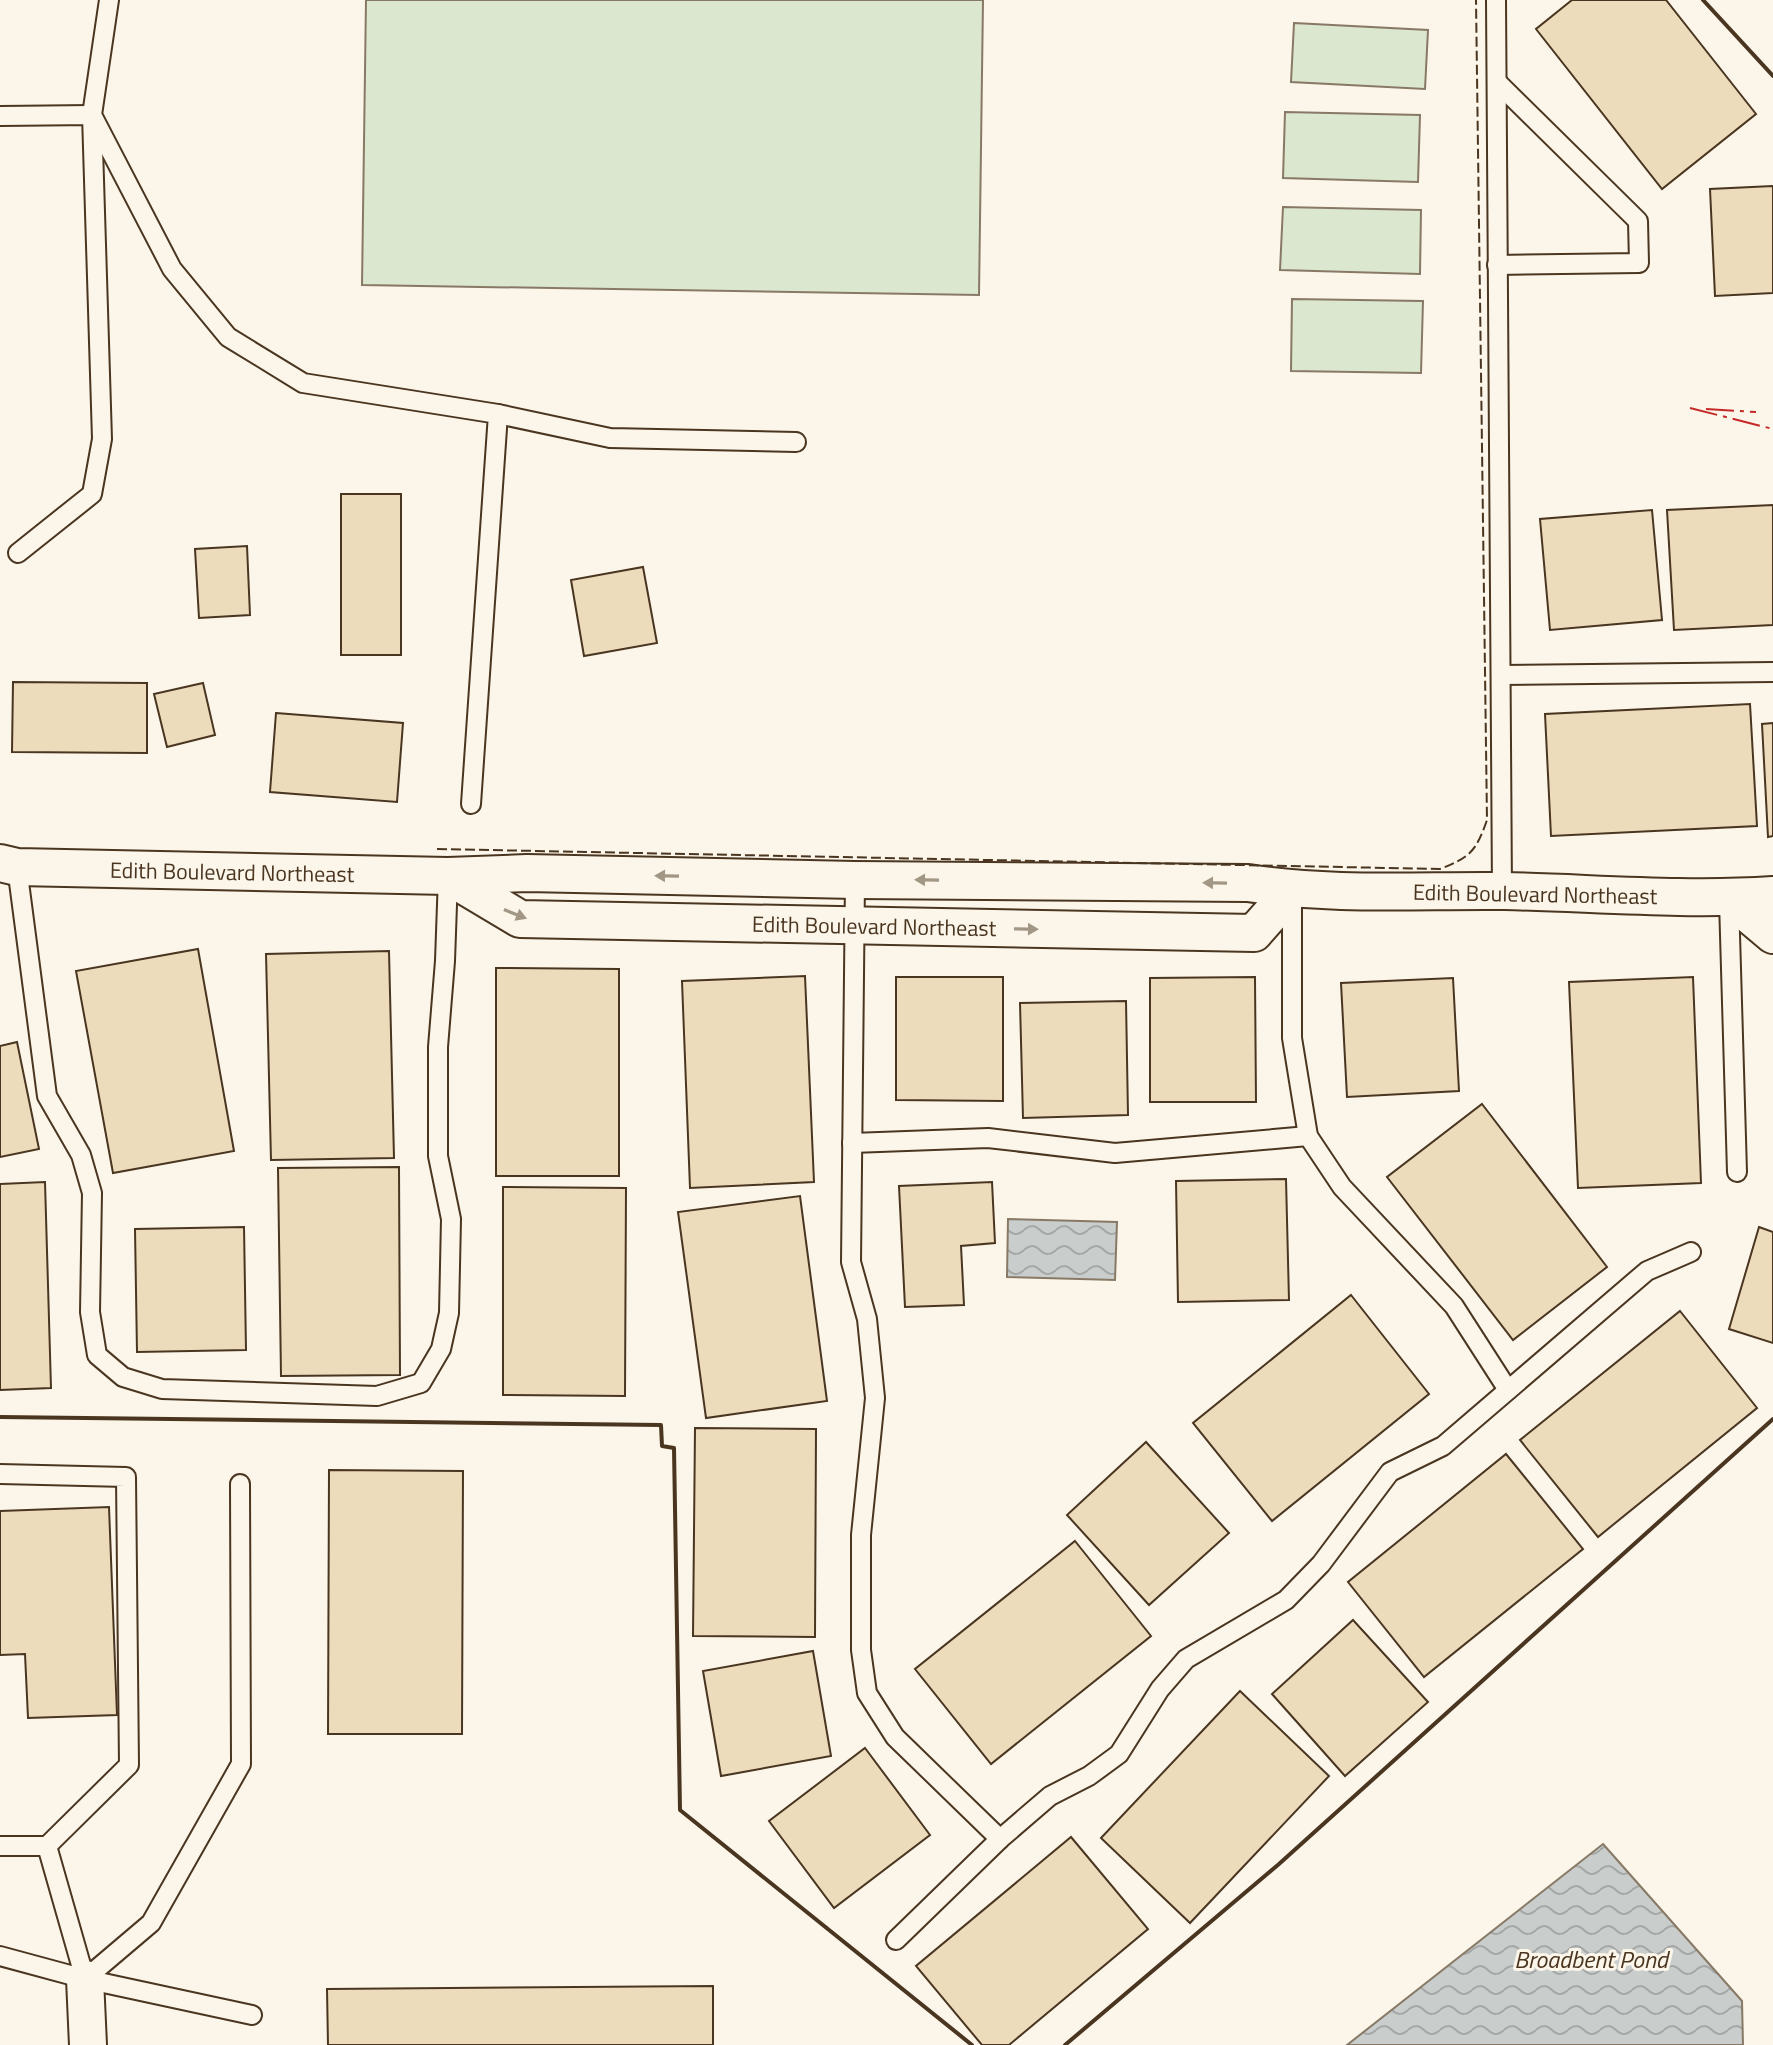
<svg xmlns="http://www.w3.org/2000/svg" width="1773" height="2045" font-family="'Titillium Web',sans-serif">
	<defs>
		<pattern id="water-waves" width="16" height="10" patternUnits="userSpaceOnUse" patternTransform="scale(2)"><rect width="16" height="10" fill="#c9cecd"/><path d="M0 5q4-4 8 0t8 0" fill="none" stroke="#a5a8a6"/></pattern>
	</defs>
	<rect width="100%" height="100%" fill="#fbf6e9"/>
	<!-- green -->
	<g fill="#dce7d0" stroke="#887966" stroke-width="2">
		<polygon points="366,0 983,0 979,295 362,285"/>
		<polygon points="1294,23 1428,30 1425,89 1291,82"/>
		<polygon points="1285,112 1420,115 1418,182 1283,178"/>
		<polygon points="1283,207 1421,210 1420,274 1280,270"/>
		<polygon points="1292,299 1423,301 1421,373 1291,371"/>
	</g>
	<!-- water -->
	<g fill="url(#water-waves)" stroke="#887966" stroke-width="2">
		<polygon points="1008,1219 1117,1222 1115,1280 1007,1277"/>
		<polygon points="1603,1844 1742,2001 1743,2045 1347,2045"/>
	</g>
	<!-- building -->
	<g fill="#ecdcbc" stroke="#4a3520" stroke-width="2">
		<polygon points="1572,0 1666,0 1756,114 1662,189 1536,29"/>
		<polygon points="1773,186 1773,293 1715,296 1710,189"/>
		<rect x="341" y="494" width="60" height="161"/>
		<polygon points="1773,505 1773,625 1674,630 1667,510"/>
		<polygon points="1652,510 1662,620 1550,630 1540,519"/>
		<polygon points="247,546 250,615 199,618 195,549"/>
		<polygon points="643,567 657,643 584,656 571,580"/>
		<polygon points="13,682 147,683 147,753 12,752"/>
		<polygon points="203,683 215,735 167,747 154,694"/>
		<polygon points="1750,704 1757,826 1551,836 1545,714"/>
		<polygon points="276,713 403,723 397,802 270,792"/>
		<polygon points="1773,723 1773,836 1768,837 1762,724"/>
		<polygon points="198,949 234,1151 113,1173 76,971"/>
		<polygon points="389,951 394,1158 271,1160 266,954"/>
		<polygon points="496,968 619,969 619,1176 496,1176"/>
		<polygon points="805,976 814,1182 690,1188 682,981"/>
		<polygon points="896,977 1003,977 1003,1101 896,1100"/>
		<polygon points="1255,977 1256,1102 1150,1102 1150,978"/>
		<polygon points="1693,977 1701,1183 1578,1188 1569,982"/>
		<polygon points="1453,978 1459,1091 1347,1097 1341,983"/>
		<polygon points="1126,1001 1128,1115 1023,1118 1020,1003"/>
		<polygon points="17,1042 39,1149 0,1157 0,1046"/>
		<polygon points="1482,1104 1607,1267 1513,1340 1387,1177"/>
		<polygon points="399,1167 400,1375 281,1376 278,1168"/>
		<polygon points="1286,1179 1289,1300 1178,1302 1176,1181"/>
		<polygon points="45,1182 51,1388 0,1390 0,1184"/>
		<polygon points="992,1182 995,1243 961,1246 964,1305 905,1307 899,1186"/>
		<polygon points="503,1187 626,1188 625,1396 503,1395"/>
		<polygon points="800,1196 827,1401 706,1418 678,1212"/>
		<polygon points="244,1227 246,1350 137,1352 135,1229"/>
		<polygon points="1759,1227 1773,1232 1773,1343 1729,1329"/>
		<polygon points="1351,1295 1429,1394 1272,1521 1193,1423"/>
		<polygon points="1680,1311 1757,1408 1598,1537 1520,1440"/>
		<polygon points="695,1428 816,1429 815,1637 693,1636"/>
		<polygon points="1146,1442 1229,1533 1149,1605 1067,1515"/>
		<polygon points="1506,1454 1583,1549 1424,1677 1348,1582"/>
		<polygon points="329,1470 463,1471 462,1734 328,1734"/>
		<polygon points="109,1507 117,1715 28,1718 25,1654 0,1655 0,1511"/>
		<polygon points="1075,1541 1151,1636 991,1764 915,1669"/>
		<polygon points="1353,1620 1428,1702 1345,1776 1272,1694"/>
		<polygon points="813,1651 831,1756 721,1776 703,1671"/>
		<polygon points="1240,1691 1329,1776 1190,1923 1101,1838"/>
		<polygon points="865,1748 930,1835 834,1908 769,1821"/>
		<polygon points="1071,1837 1148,1929 1009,2045 982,2045 916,1966"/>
		<polygon points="713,1986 713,2045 328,2045 327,1989"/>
	</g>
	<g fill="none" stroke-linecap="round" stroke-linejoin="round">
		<!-- lane casing -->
		<g stroke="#4a3520" stroke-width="22">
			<g id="lane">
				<polyline points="109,0 92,115 172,269 228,337 303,383 498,414 471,804"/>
				<polyline points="1496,0 1502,891"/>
				<polyline points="1497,82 1638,221 1639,263 1497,265"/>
				<polyline points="0,116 92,115 102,439 92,494 18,553"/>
				<polyline points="498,414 610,438 796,442"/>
				<polyline points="1501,675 1773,672"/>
				<polyline points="17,867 47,1096 81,1155 92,1193 90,1312 97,1355 123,1377 162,1389 377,1396 421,1383 441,1349 449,1313 451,1219 438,1156 438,1047 445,961 448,876"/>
				<polyline points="855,880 851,1262 867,1319 875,1398 861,1535 861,1650 867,1693 895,1737 1000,1839"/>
				<polyline points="1292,893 1292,1038 1308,1136 1342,1187 1454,1306 1508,1390"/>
				<polyline points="1729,901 1737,1172"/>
				<polyline points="852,1143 988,1138 1115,1153 1308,1136"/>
				<polyline points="0,1474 126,1477 129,1765 47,1846 0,1846"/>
				<polyline points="47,1846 85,1979"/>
				<polyline points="896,1940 1000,1839 1050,1796 1089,1776 1119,1754 1160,1689 1186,1659 1286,1600 1321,1564 1390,1472 1443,1446 1647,1271 1691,1252"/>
				<polyline points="0,1956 85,1979 252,2015"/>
				<polyline points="85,1979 151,1923 241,1764 240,1484"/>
			</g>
		</g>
		<!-- street casing -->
		<g stroke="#4a3520" stroke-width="40">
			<g id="street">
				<path d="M0 863 17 867 448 876 527 873 855 880 1248 883C1332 896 1419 890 1504 891 1594 893 1684 901 1773 895"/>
				<polyline points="448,876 520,919 1254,933 1292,890"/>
				<polyline points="1729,898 1773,935"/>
				<polyline points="85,1979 88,2045"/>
			</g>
		</g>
		<!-- lane -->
		<use href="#lane" stroke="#fbf6e9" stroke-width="18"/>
		<!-- street -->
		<use href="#street" stroke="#fbf6e9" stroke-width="36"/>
		<!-- fence -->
		<path stroke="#4a3520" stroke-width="2" stroke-dasharray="10 4" stroke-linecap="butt" d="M437 849 1440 869C1471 857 1476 851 1487 820L1476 0"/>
		<!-- wall -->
		<g stroke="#4a3520" stroke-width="4">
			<polyline points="1703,0 1773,76"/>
			<polyline points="0,1417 661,1425 662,1446 674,1448 680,1810 972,2045"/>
			<polyline points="1065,2045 1279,1864 1773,1419"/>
		</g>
		<!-- power -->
		<g stroke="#c62828" stroke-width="2" stroke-dasharray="28 6 4 6" stroke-linecap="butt">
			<polyline points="1690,408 1773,429"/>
			<polyline points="1706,409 1756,412"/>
		</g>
	</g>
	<!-- one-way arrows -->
	<defs><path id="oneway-solid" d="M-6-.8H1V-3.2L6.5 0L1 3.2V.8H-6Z" transform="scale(2)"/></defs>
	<g fill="#a29684">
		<use href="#oneway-solid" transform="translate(667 876) rotate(-179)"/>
		<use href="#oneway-solid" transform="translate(927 880) rotate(-179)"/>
		<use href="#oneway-solid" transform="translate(1215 883) rotate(-179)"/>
		<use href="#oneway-solid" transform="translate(515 914) rotate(22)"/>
		<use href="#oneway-solid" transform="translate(1026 929) rotate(1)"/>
	</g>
	<g text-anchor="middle" stroke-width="6" stroke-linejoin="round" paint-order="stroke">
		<!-- street labels -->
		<g font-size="22" fill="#4a3520" stroke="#fbf6e9">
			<text transform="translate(232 872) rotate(1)" y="8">Edith Boulevard Northeast</text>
			<text transform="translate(1535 894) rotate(1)" y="8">Edith Boulevard Northeast</text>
			<text transform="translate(874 926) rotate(1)" y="8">Edith Boulevard Northeast</text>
		</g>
		<!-- water labels -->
		<g font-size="24" font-style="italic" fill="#4a3520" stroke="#fbf6e9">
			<text x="1591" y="1968">Broadbent Pond</text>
		</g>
	</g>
</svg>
